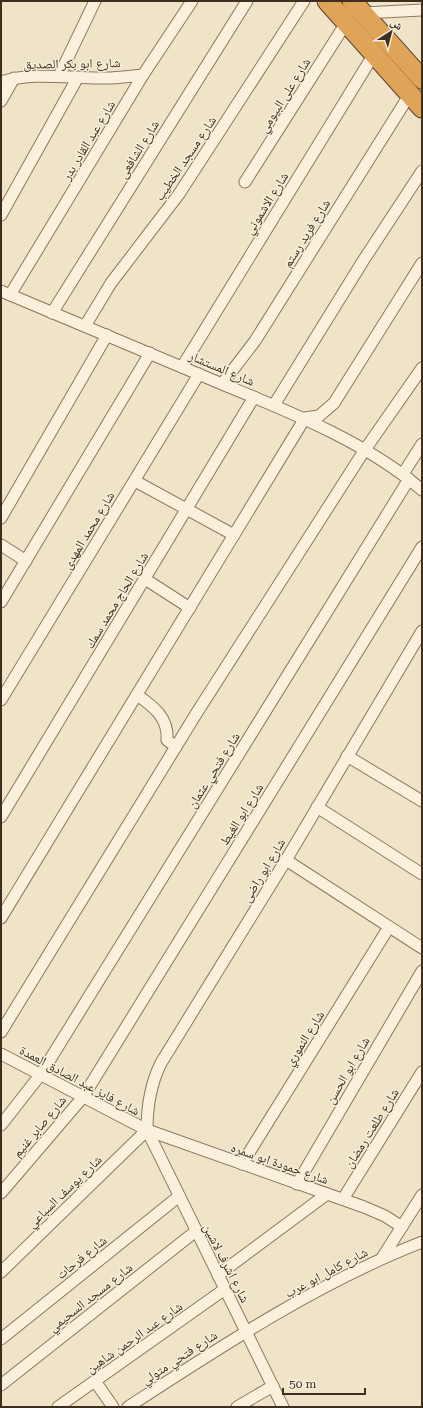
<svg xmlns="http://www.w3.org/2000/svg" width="423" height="1408" font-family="'Roboto Serif','Noto Naskh Arabic',serif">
	<rect width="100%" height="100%" fill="#f0e4c8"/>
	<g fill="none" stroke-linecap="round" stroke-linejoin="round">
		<!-- street casing -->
		<g stroke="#8d765c" stroke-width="13">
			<g id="street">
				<polyline points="363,13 422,10"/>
				<polyline points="59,76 95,1"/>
				<path d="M1 82C36 71 70 79 106 78 118 78 131 76 143 75"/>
				<polyline points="1,101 14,78"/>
				<polyline points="245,182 346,23"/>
				<polyline points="1,215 78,77"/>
				<path d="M1 291C75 322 148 353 222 384 290 412 366 442 422 490"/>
				<polyline points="10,295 143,75 192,1"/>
				<polyline points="52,313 247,1"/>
				<polyline points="85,326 111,283 179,194 304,1"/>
				<polyline points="182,367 374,54"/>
				<polyline points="222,384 255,341 410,94"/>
				<polyline points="274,405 363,261 422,171"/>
				<polyline points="403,474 422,444"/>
				<polyline points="135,481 234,535"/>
				<polyline points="1,518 107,335"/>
				<polyline points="1,545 26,561"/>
				<polyline points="145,579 190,608"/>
				<polyline points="1,602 150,353"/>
				<path d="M137 695C153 706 169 718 167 740L176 747"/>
				<polyline points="1,700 199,374"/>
				<polyline points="347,756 422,801"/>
				<polyline points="317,807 422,874"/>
				<polyline points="1,817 254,397"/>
				<polyline points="286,860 422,948"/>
				<polyline points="1,918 305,418 319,416 334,403 422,263"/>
				<polyline points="1,1032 196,714 364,451 422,368"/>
				<polyline points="1,1054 147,1130 364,1207 385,1216 402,1227"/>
				<polyline points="1,1125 41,1074 409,479"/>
				<polyline points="242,1164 389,927"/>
				<polyline points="297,1184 422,971"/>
				<polyline points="1,1193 83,1097 422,547"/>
				<polyline points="343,1199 422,1072"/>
				<polyline points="382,1258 422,1195"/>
				<polyline points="1,1272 147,1130"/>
				<polyline points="218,1275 327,1194"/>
				<polyline points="1,1339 178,1197"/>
				<polyline points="95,1381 113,1407"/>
				<polyline points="1,1385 196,1231"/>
				<polyline points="58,1407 225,1289"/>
				<path d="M128 1407C222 1346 317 1283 422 1242"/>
				<polyline points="237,1407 273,1386"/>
				<path d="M283 1407 147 1130C147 1106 150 1085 161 1063L286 860 422 631"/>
			</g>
		</g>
		<!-- highway casing -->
		<g stroke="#5b4430" stroke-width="21">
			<g id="highway">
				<polyline points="327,1 422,108"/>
				<polyline points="352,1 422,79"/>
			</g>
		</g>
		<!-- street -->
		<use href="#street" stroke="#faf1dc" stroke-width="11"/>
		<!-- highway -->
		<use href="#highway" stroke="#e0a458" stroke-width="19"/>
	</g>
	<g text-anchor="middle" stroke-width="3" stroke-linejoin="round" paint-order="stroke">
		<!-- street labels -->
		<g font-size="13" fill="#3d2e20" stroke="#f7eed8">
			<text transform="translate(72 63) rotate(-1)" y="5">شارع ابو بكر الصديق</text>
			<text transform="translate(284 95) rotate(-58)" y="5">شارع على البيومي</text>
			<text transform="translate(88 140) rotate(-59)" y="5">شارع عبد القادر بدر</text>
			<text transform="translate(138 149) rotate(-58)" y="5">شارع الشافعى</text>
			<text transform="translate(185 158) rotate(-56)" y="5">شارع مسجد الخطيب</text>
			<text transform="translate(266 203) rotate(-58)" y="5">شارع الاشموني</text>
			<text transform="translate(306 233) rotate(-58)" y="5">شارع فريد رستم</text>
			<text transform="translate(222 368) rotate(23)" y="5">شارع المستشار</text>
			<text transform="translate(88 530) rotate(-59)" y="5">شارع محمد المهدى</text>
			<text transform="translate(116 600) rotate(-59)" y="5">شارع الحاج محمد سمك</text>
			<text transform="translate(213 770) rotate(-58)" y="5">شارع فتحي عثمان</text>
			<text transform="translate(241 814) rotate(-58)" y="5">شارع ابو الغيط</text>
			<text transform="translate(263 870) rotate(-59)" y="5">شارع ابو راضى</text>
			<text transform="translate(304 1038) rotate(-58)" y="5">شارع النموري</text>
			<text transform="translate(347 1070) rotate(-60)" y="5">شارع ابو الحسن</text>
			<text transform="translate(80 1080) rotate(28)" y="5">شارع فايز عبد الصادق العمدة</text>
			<text transform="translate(39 1126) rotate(-50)" y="5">شارع صابر غنيم</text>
			<text transform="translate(371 1128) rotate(-58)" y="5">شارع طلعت رمضان</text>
			<text transform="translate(280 1163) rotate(19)" y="5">شارع حمودة ابو سمره</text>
			<text transform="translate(64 1191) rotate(-44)" y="5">شارع يوسف السباعي</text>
			<text transform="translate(81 1257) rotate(-39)" y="5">شارع فرحات</text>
			<text transform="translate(227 1263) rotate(63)" y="5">شارع اشرف لاشين</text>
			<text transform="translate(326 1272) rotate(-28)" y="5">شارع كامل ابو عرب</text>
			<text transform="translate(90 1297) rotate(-38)" y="5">شارع مسجد السحيمي</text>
			<text transform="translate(134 1337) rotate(-35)" y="5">شارع عبد الرحمن شاهين</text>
			<text transform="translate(179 1357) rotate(-33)" y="5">شارع فتحي متولي</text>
		</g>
	</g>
	<!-- border -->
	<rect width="423" height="1408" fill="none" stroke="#3d2e20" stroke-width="4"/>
	<!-- north arrow -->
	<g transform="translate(391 32) rotate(36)" stroke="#f7eed8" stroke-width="3" paint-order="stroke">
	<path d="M0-3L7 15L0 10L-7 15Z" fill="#3d2e20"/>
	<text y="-6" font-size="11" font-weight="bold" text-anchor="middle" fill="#3d2e20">ش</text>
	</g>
	<!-- scale -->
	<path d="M283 1388v6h82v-6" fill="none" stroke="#3d2e20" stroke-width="2"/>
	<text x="289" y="1388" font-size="12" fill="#3d2e20" stroke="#f7eed8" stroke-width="3" paint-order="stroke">50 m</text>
</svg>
